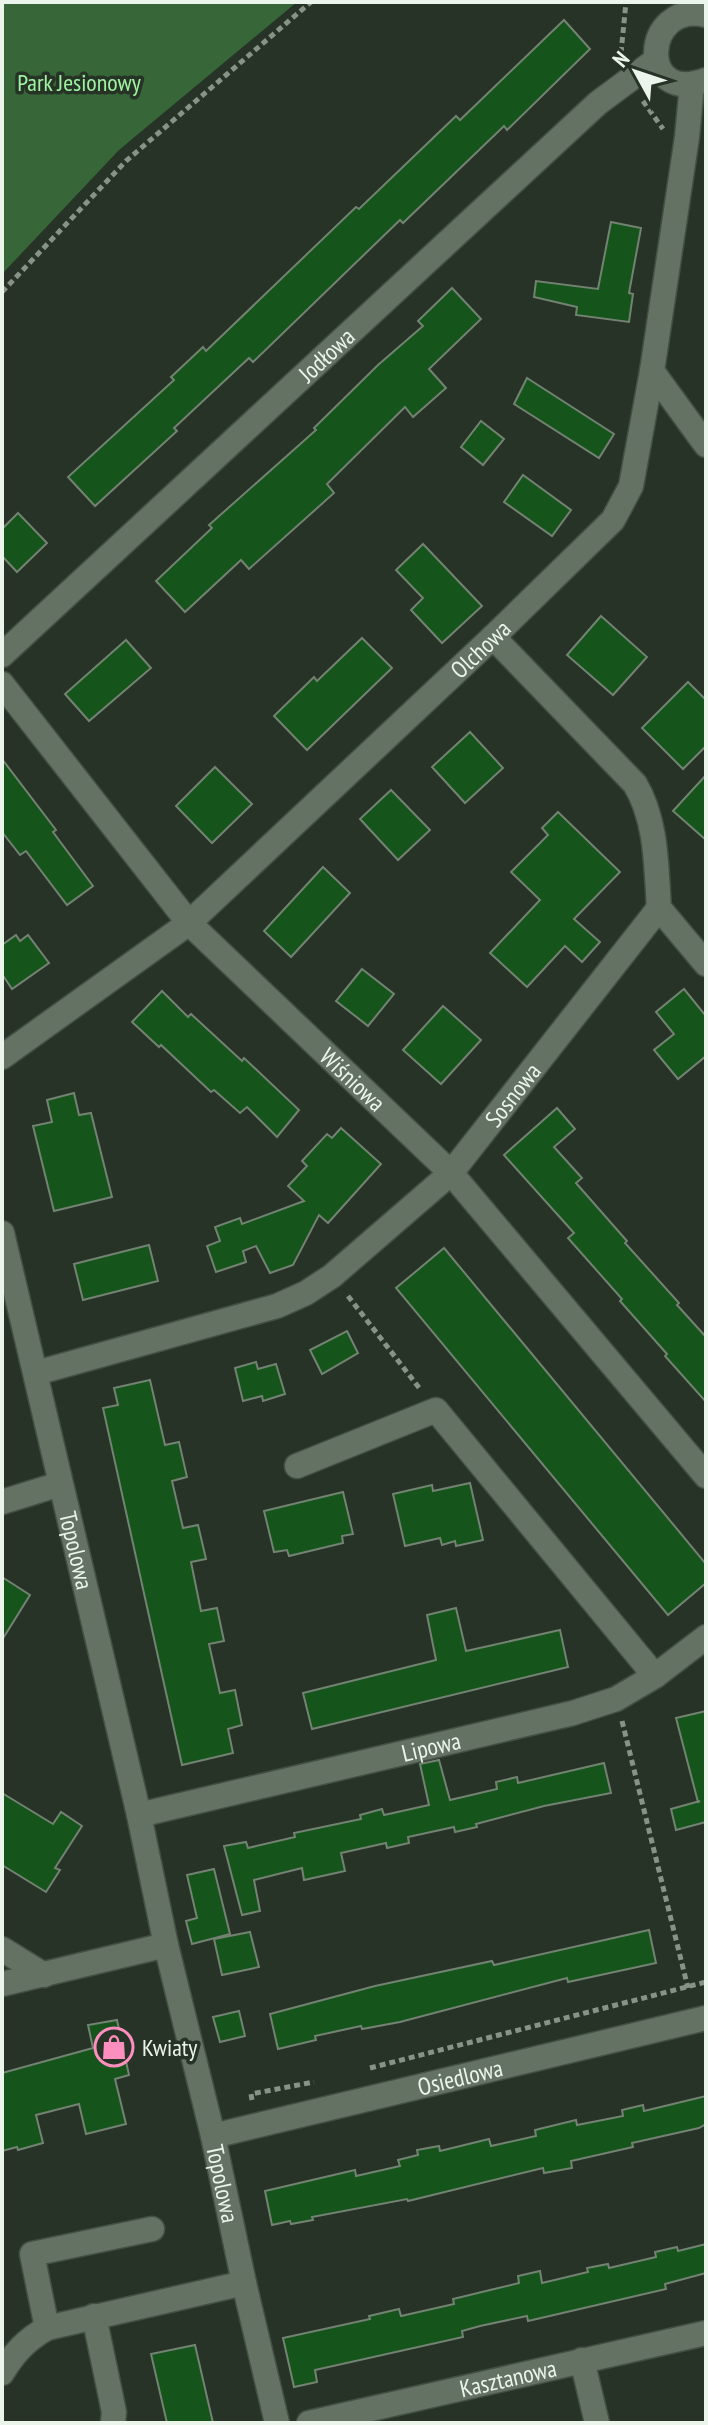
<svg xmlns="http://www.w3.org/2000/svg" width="708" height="2425" font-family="'PT Sans Narrow',sans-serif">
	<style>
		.green { fill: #376638 }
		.building { fill: #15551c; stroke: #738272; stroke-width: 2 }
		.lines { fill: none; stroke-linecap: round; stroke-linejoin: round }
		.minor-casing { stroke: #444f44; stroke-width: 27 }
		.path { stroke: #889388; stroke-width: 5; stroke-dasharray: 6 4; stroke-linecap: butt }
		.minor { stroke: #637263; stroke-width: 24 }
		.labels { text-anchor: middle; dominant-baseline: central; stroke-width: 7; stroke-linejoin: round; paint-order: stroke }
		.park-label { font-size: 24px; fill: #9ff4a1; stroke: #263326 }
		.street-label { font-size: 24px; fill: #ecf5ec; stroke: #263326 }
		.poi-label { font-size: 24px; fill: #ecf5ec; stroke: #263326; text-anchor: start }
	</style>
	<rect width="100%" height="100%" fill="#263326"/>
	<polygon class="green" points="2,2 297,2 119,150 2,274"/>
	<g class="building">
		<polygon points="564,20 590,49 507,130 504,126 403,223 400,220 253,362 249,358 174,428 177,431 95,506 68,477 174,380 171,377 203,347 206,351 356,207 359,209 456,116 460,120"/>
		<polygon points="611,222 641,228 629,293 633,294 629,322 576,315 577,307 534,297 536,281 598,289"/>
		<polygon points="452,288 481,319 429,369 446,388 413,417 405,407 327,484 334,493 249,569 241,560 185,612 156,581 212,528 209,525 316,430 314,428 378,365 423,326 418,321"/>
		<polygon points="527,378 614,434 599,458 514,404"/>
		<polygon points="481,421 504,439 483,465 461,447"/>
		<polygon points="523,475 571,510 552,536 504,502"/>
		<polygon points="18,513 47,543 17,572 2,556 2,529"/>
		<polygon points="423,544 482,606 442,643 411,610 423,598 396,570"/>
		<polygon points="601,616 647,657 613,695 567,655"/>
		<polygon points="362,638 392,668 307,750 274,716 314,677 317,681"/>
		<polygon points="126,640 151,668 89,721 65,694"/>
		<polygon points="688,682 706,700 706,746 683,769 642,728"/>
		<polygon points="470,732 503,768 465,803 432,767"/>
		<polygon points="2,759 56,830 53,832 93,886 67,905 26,851 20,855 2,832"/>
		<polygon points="215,767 252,804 212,843 176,806"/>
		<polygon points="706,775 706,840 673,811"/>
		<polygon points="391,790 430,830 398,860 360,819"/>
		<polygon points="558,812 620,872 574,919 600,942 582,962 565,946 527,987 490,953 540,900 511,872 548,835 542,828"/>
		<polygon points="323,867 350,893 291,957 264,931"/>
		<polygon points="16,935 20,941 28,935 49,963 12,989 2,974 2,945"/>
		<polygon points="362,969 394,994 368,1026 336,1001"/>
		<polygon points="684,989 706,1016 706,1056 678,1079 654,1050 674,1034 656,1012"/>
		<polygon points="162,991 188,1017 191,1014 242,1061 244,1058 299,1110 277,1137 247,1107 240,1113 214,1090 211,1092 161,1045 159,1047 132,1022"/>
		<polygon points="443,1006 481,1040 441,1084 403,1050"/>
		<polygon points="74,1093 79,1115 91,1113 112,1197 54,1211 33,1126 52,1122 47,1100"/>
		<polygon points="557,1108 575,1129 554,1147 582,1178 576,1183 627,1241 625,1243 679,1303 677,1305 706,1337 706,1402 665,1356 667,1354 620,1301 622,1299 568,1238 574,1233 504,1155"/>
		<polygon points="341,1128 381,1164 328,1223 319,1215 293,1265 270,1273 256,1246 243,1251 246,1262 216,1272 207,1246 220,1241 215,1227 240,1218 242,1224 304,1201 288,1186 307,1166 302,1161 327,1134 332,1138"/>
		<polygon points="149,1245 158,1281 83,1300 74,1264"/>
		<polygon points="444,1248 706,1564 706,1583 668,1615 396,1288"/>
		<polygon points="347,1331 358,1353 322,1374 310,1350"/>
		<polygon points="256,1362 258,1369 276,1364 285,1394 263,1401 262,1396 243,1401 235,1368"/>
		<polygon points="150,1380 165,1445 179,1442 187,1477 172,1481 183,1528 198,1525 206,1559 191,1562 201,1611 217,1608 224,1641 209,1644 220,1693 235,1690 242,1725 228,1729 233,1753 182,1765 103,1408 118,1405 114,1388"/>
		<polygon points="470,1483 483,1540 456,1546 455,1541 442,1545 440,1538 405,1546 393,1494 432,1485 433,1491"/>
		<polygon points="343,1492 353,1534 342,1536 343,1543 289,1556 287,1550 274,1552 264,1511"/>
		<polygon points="2,1577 30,1595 2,1640"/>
		<polygon points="456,1608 466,1651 560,1630 568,1667 312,1729 303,1693 436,1660 427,1615"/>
		<polygon points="706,1711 706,1822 676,1830 671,1809 700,1801 698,1802 676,1718"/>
		<polygon points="439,1760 450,1800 497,1789 496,1782 517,1777 518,1783 604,1763 611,1793 544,1806 476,1824 477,1827 455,1832 454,1827 408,1837 409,1843 387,1848 386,1843 341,1853 345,1871 304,1880 302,1868 254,1880 260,1911 242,1915 224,1846 246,1842 248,1848 295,1837 294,1833 361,1819 360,1815 382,1809 384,1815 429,1805 420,1764"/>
		<polygon points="2,1793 53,1824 61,1812 82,1826 55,1868 60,1870 46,1892 2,1865"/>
		<polygon points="214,1869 230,1934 192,1944 186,1921 197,1918 187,1875"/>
		<polygon points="649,1930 656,1963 568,1982 567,1978 400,2022 362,2029 361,2026 315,2036 316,2040 278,2049 270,2014 375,1986 492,1961 494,1965"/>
		<polygon points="250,1932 259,1967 222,1975 214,1939"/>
		<polygon points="239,2011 245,2036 220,2042 213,2017"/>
		<polygon points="117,2020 129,2075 115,2079 126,2124 86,2134 79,2104 36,2115 43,2143 18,2150 17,2147 2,2151 2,2073 93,2048 88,2025"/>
		<polygon points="706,2096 706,2124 699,2128 632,2143 633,2147 571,2161 572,2168 544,2173 543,2168 408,2201 407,2199 312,2217 313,2220 291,2224 290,2221 272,2225 265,2191 355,2170 356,2176 400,2166 398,2160 418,2155 417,2150 439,2146 440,2151 489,2139 491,2146 536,2136 535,2130 576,2120 577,2125 623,2116 622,2110 643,2105 644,2111"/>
		<polygon points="706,2244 706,2273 665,2284 666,2289 528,2321 527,2316 480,2326 462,2331 463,2337 315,2370 317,2382 294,2387 283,2338 370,2319 369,2316 399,2309 401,2316 454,2304 453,2299 519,2283 518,2276 540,2271 542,2283 588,2272 587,2268 608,2264 609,2268 656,2257 655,2252 677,2247 678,2251"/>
		<polygon points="195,2345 213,2423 167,2423 151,2354"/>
	</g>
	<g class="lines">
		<g class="minor-casing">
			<g id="minor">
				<path d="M 706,15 C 643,0 636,106 706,80"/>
				<polyline points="652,371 706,445"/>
				<path id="s1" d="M 2,655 L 598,103 L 656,60"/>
				<path id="s2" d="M 2,684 L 189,923 L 451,1173 L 706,1476"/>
				<polyline points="659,908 706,964"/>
				<path id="s3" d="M 2,1057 L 189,923 L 493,637 L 613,520 L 631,486 L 652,371 L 687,137 L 692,84"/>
				<path id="s4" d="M 2,1233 L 139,1815 L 166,1945 L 213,2136 L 244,2283 L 277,2423"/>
				<path id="s5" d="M 36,1373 L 277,1306 L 306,1293 L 332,1276 L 451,1173 L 659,908 C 656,866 657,821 635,784 L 493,637"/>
				<polyline points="297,1466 436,1410 655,1676"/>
				<polyline points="2,1502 60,1484"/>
				<path id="s6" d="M 139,1815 L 573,1713 L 616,1699 L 655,1676 L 706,1637"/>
				<polyline points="2,1949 44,1975"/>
				<polyline points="2,1984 166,1945"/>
				<path id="s7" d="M 213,2136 L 706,2018"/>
				<polyline points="94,2316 114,2412 113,2423"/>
				<polyline points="47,2328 32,2254 152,2229"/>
				<polyline points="582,2360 597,2423"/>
				<path d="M 2,2373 C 14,2353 26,2340 47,2328 L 244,2283"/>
				<path id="s8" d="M 309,2423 L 706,2333"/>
			</g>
		</g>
		<g class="path">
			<polyline points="621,53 626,2"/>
			<polyline points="643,101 663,129"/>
			<polyline points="2,292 126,161 311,2"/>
			<polyline points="348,1296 420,1389"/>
			<polyline points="622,1721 688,1988"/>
			<polyline points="370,2068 706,1982"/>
			<polyline points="252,2100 251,2094 314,2082"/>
		</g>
		<use href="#minor" class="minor"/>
	</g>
	<defs>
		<g id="shop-ring" transform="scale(2)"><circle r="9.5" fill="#263326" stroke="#fe8ebd" stroke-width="1.5"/><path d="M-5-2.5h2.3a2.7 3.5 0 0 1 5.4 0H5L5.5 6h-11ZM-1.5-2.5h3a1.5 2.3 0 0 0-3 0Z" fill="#fe8ebd"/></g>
	</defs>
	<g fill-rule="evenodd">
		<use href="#shop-ring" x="114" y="2047"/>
	</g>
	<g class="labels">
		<g class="park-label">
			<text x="79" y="82">Park Jesionowy</text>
		</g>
		<g class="street-label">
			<text stroke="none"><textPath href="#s1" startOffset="442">Jodłowa</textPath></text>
			<text stroke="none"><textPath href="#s3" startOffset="630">Olchowa</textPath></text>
			<text stroke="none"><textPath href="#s2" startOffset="530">Wiśniowa</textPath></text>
			<text stroke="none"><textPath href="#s5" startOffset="570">Sosnowa</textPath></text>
			<text stroke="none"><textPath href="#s4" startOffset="326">Topolowa</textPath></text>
			<text stroke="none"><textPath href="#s6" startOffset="300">Lipowa</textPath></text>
			<text stroke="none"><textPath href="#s7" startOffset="254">Osiedlowa</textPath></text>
			<text stroke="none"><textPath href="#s4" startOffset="976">Topolowa</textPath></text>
			<text stroke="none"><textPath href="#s8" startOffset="204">Kasztanowa</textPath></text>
		</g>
		<g class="poi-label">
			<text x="142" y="2047">Kwiaty</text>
		</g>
	</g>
	<rect width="708" height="2425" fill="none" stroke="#ecf5ec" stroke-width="8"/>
	<g transform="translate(636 72) rotate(310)" stroke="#263326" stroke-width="6" paint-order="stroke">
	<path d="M0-6L14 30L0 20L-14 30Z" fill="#ecf5ec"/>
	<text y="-12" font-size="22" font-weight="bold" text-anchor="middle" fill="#ecf5ec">N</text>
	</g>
</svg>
